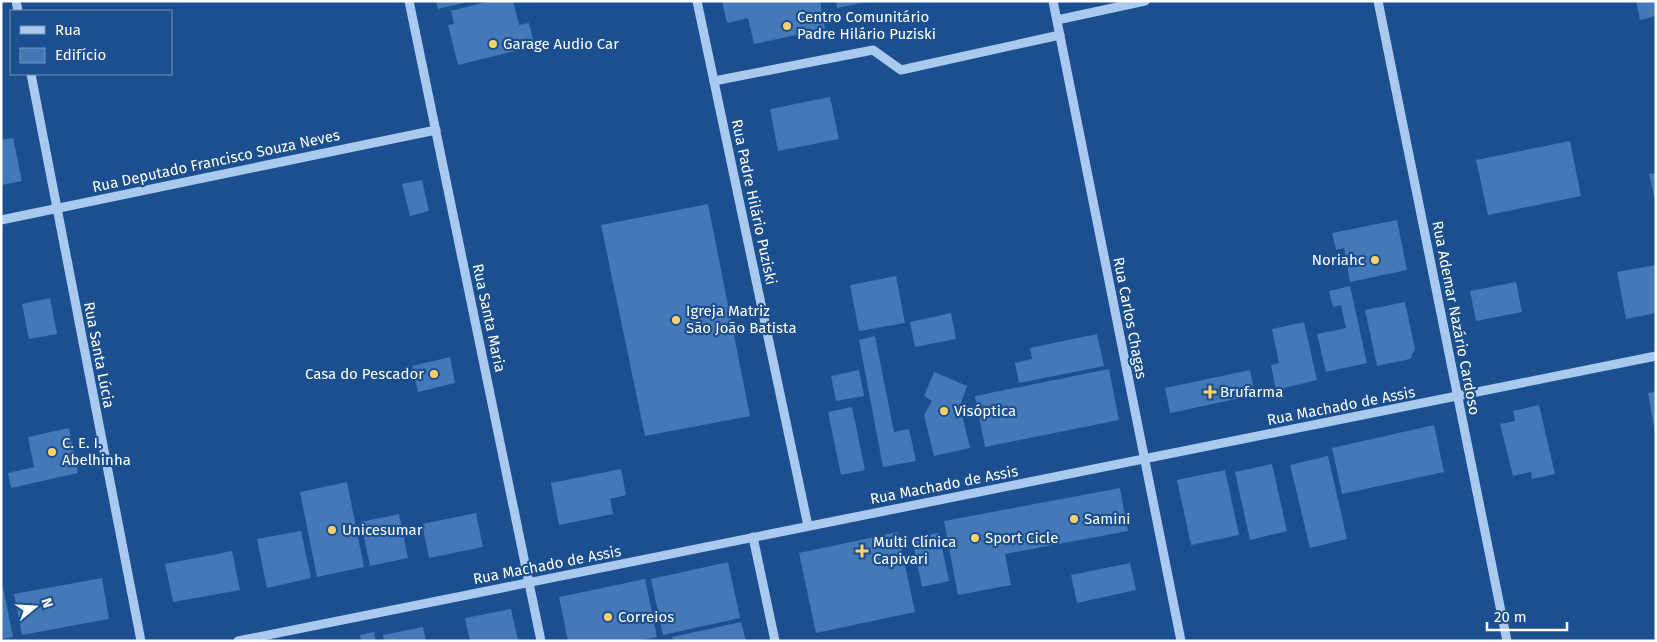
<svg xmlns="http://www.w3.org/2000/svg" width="1657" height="642" font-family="'Fira Sans',sans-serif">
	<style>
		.building { fill: #4478b7 }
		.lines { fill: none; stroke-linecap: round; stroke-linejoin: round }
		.minor { stroke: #a9c9ee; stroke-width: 9 }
		.poi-dot { fill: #ffd166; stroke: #1b4f8f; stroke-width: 2 }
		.labels { text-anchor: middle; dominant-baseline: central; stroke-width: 4.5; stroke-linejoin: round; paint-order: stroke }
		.poi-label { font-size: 15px; fill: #fff; stroke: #1b4f8f; text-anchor: start }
		.street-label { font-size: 15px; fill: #fff; stroke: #1b4f8f }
	</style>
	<rect width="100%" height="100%" fill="#1b4f8f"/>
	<g class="building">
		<polygon points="436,1 468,1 468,2 438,9"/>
		<polygon points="490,1 513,1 519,25 529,23 535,46 458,65 448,25 454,24 451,11"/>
		<polygon points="722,1 820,1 825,29 754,44 748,18 727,23"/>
		<polygon points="836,1 866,1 866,2 837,8"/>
		<polygon points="1636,1 1656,1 1656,16 1640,20"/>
		<polygon points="830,97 839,139 778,151 770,109"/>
		<polygon points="13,138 22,181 1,185 1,140"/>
		<polygon points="1570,141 1581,196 1488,215 1476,160"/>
		<polygon points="1656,173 1656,200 1655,200 1649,174"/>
		<polygon points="422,180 429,211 410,216 402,184"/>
		<polygon points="708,204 750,416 645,436 601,225"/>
		<polygon points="1397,220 1407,270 1350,282 1344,248 1336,250 1332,233"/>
		<polygon points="1656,265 1656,313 1626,319 1617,272"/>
		<polygon points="896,276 905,323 859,331 850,285"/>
		<polygon points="1516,282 1522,312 1476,321 1470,291"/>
		<polygon points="1350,286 1367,363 1326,372 1317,334 1346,328 1341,305 1333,307 1329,291"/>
		<polygon points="50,298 57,334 29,339 22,304"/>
		<polygon points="1405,302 1415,349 1410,359 1377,366 1365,310"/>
		<polygon points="951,313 956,339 915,347 910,322"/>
		<polygon points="1304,322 1317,380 1276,390 1271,365 1279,363 1272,329"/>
		<polygon points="1097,334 1104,366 1019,383 1015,363 1032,359 1030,348"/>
		<polygon points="875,336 894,432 909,429 916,461 883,467 859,340"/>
		<polygon points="450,357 455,383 418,392 412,366"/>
		<polygon points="1109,369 1119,420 985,447 975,396"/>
		<polygon points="859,370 864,396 836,401 831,376"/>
		<polygon points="1250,370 1255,395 1170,413 1165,388"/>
		<polygon points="934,372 967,386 960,406 970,448 934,456 924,415 932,401 924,396"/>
		<polygon points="1656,391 1656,433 1655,433 1648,393"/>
		<polygon points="1539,405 1555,474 1532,479 1531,472 1513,476 1500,424 1515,421 1513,411"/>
		<polygon points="852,407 865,470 841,475 828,412"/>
		<polygon points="1434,425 1444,472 1342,494 1332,448"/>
		<polygon points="69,428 78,473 11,488 8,473 34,467 28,437"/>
		<polygon points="1328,456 1347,539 1310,548 1290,465"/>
		<polygon points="1272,464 1287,531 1250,540 1235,472"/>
		<polygon points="621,469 626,495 610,499 613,514 559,525 551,483"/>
		<polygon points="1225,470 1239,535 1191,545 1177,480"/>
		<polygon points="347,482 364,567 317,577 300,492"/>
		<polygon points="1120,488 1128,531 1005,554 1011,585 958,595 944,521"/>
		<polygon points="476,513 483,547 429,558 422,524"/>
		<polygon points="399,514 408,558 370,566 361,522"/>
		<polygon points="301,531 311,578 267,588 257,539"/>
		<polygon points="898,532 915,612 816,633 799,553"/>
		<polygon points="939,533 949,581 922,587 912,538"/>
		<polygon points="232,551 240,590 173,602 165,564"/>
		<polygon points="728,562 740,618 663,635 651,579"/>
		<polygon points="1130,563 1136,590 1077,603 1071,575"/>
		<polygon points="102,578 109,619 22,635 14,594"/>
		<polygon points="645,579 657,637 636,641 568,641 559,597"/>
		<polygon points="1,587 3,587 13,637 1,639"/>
		<polygon points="511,609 518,640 470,641 465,618"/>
		<polygon points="741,622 746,641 673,641 672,637"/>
		<polygon points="423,627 426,641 384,641 383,635"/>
		<polygon points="374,632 376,641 361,641 360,635"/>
	</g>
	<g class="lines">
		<g class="minor">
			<polyline points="16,1 18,11"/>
			<polyline points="409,1 541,641"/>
			<polyline points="697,1 808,526"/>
			<polyline points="1053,1 1181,641"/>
			<polyline points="1378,1 1507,641"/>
			<polyline points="1057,20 1145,1"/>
			<polyline points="31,74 141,641"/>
			<polyline points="714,81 873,50 901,70 1060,35"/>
			<polyline points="1,220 436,130"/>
			<polyline points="753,537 775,641"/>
			<polyline points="238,641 1656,356"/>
		</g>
	</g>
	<g class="poi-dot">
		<circle cx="787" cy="26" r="5"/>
		<circle cx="493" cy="44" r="5"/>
		<circle cx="1375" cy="260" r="5"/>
		<circle cx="676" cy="320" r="5"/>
		<circle cx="434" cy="374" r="5"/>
		<path d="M1207.5 384.5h5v5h5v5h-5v5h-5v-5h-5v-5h5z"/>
		<circle cx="944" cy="411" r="5"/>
		<circle cx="52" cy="452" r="5"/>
		<circle cx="1074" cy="519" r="5"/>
		<circle cx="332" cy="530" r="5"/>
		<circle cx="975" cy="538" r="5"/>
		<path d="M859.5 543.5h5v5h5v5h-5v5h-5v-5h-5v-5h5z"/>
		<circle cx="608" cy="617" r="5"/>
	</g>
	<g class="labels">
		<g class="poi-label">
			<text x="797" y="17">Centro Comunitário<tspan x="797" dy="17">Padre Hilário Puziski</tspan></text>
			<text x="503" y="44">Garage Audio Car</text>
			<text x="1365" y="260" text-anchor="end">Noriahc</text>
			<text x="686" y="311">Igreja Matriz<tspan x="686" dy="17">São João Batista</tspan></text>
			<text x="424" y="374" text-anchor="end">Casa do Pescador</text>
			<text x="1220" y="392">Brufarma</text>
			<text x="954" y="411">Visóptica</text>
			<text x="62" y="443">C. E. I.<tspan x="62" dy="17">Abelhinha</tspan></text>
			<text x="1084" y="519">Samini</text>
			<text x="342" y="530">Unicesumar</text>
			<text x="985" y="538">Sport Cicle</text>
			<text x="873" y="542">Multi Clínica<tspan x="873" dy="17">Capivari</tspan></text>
			<text x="618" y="617">Correios</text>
		</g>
		<g class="street-label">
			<text transform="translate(216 161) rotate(-12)">Rua Deputado Francisco Souza Neves</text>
			<text transform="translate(754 202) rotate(78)">Rua Padre Hilário Puziski</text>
			<text transform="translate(489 318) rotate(78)">Rua Santa Maria</text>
			<text transform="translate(1130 318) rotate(79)">Rua Carlos Chagas</text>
			<text transform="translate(1456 318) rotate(79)">Rua Ademar Nazário Cardoso</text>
			<text transform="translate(99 355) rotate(79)">Rua Santa Lúcia</text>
			<text transform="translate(1341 406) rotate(-11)">Rua Machado de Assis</text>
			<text transform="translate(944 485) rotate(-11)">Rua Machado de Assis</text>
			<text transform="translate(547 565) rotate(-11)">Rua Machado de Assis</text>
		</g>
	</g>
	<rect width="1657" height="642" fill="none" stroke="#ffffff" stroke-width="5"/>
	<rect x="10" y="10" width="162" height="65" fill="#1b4f8f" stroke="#7695bc"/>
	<rect x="20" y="26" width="25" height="8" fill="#a9c9ee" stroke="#7695bc"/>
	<text x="55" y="35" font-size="15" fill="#ffffff">Rua</text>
	<rect x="20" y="48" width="25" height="15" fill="#4478b7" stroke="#7695bc"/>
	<text x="55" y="60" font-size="15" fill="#ffffff">Edifício</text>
	<g transform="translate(35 607) rotate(72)" stroke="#1b4f8f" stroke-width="4" paint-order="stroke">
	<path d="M0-4L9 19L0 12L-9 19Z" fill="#ffffff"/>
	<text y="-8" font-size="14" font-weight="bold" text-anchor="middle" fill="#ffffff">N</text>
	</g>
	<path d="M1487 622v8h80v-8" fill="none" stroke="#ffffff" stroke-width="2.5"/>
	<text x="1494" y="622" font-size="15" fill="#ffffff" stroke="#1b4f8f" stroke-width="4" paint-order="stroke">20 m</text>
</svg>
